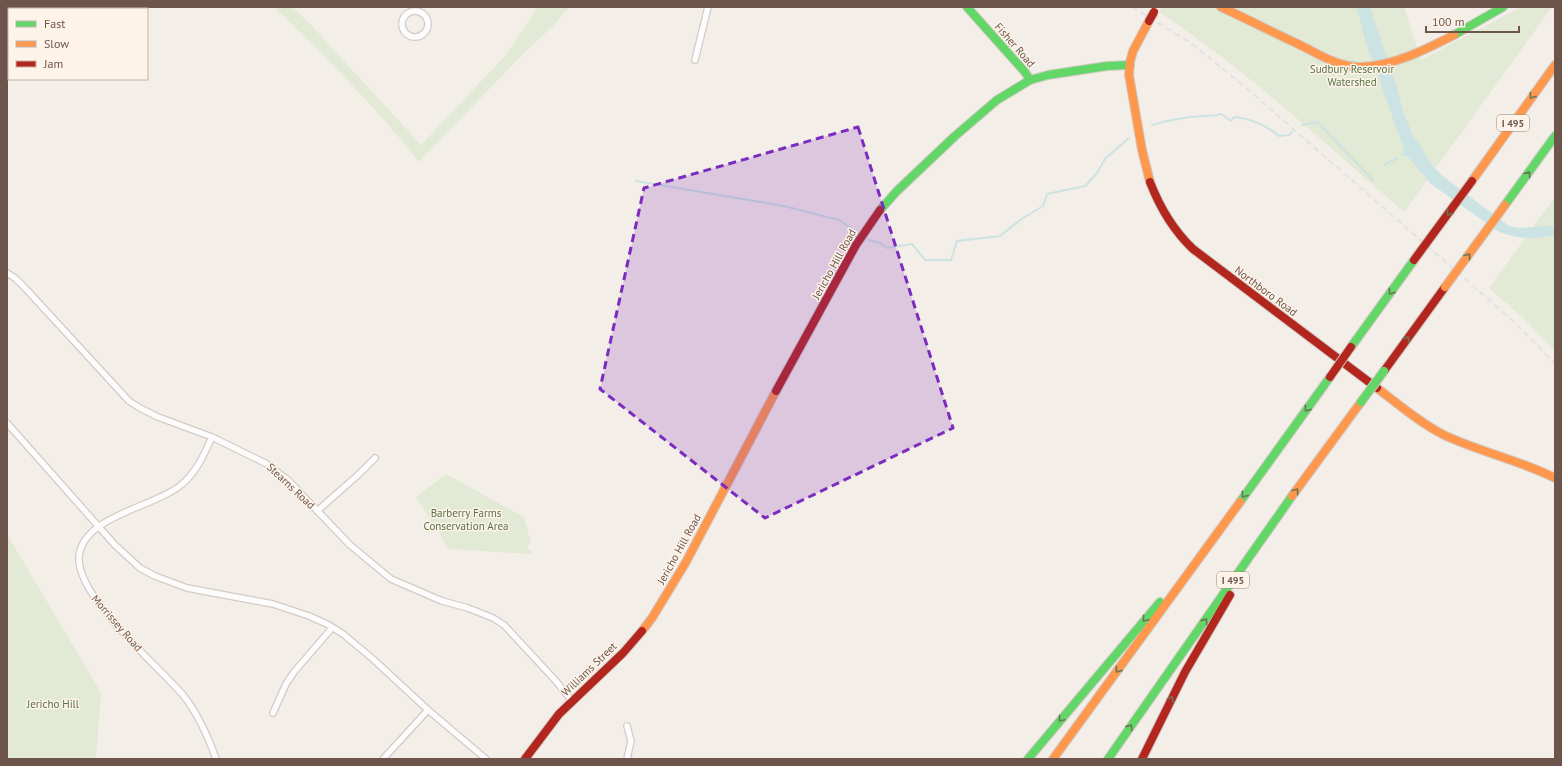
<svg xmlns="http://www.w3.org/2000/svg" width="1562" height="766" font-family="'PT Sans',sans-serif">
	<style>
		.green { fill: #e2e9d4 }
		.water { fill: #cbe3e2 }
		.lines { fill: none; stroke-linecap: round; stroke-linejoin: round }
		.stream { stroke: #cbe3e2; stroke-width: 2 }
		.street-casing { stroke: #d3cbc6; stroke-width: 8 }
		.fast-casing { stroke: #d2cac5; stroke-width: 10 }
		.slow-casing { stroke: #d2cac5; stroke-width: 10 }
		.jam-casing { stroke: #d2cac5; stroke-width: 10 }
		.street { stroke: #fdfcfc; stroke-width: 5.5 }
		.fast { stroke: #63d668; stroke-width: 8 }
		.slow { stroke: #ff974d; stroke-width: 8 }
		.jam { stroke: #b3261e; stroke-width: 8 }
		.rail { stroke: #e3e1e3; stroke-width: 2; stroke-dasharray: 6 4; stroke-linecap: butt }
		.fast-bridge-casing { stroke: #d2cac5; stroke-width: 10; stroke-linecap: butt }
		.slow-bridge-casing { stroke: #d2cac5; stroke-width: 10; stroke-linecap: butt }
		.jam-bridge-casing { stroke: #d2cac5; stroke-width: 10; stroke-linecap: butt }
		.fast-bridge { stroke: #63d668; stroke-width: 8 }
		.slow-bridge { stroke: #ff974d; stroke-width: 8 }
		.jam-bridge { stroke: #b3261e; stroke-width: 8 }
		.oneway { stroke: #6b7553 }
		.marked { fill: #7b2cbf; fill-opacity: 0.2; stroke: #7b2cbf; stroke-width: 3; stroke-dasharray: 8 5; stroke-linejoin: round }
		.labels { text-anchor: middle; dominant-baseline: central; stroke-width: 3; stroke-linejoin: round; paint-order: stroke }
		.shield { fill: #fdf3e9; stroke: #99847b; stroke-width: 1 }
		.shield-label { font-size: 10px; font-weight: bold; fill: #6e554c }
		.street-label { font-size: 11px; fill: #6e554c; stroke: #fdf3e9 }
		.park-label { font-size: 11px; fill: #577346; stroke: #fdf3e9 }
	</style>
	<rect width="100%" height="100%" fill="#f4eee8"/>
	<g class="green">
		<path d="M 274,7 L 292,7 L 311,25 L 421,145 L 505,56 L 538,7 L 569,7 L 553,26 L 524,53 L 419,162 C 375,106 325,56 274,7 Z"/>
		<path d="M 1162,7 L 1404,7 L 1421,60 L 1521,7 L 1552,7 L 1404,212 C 1324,143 1247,70 1159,12 Z"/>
		<polygon points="1555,197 1555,351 1522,317 1489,288"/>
		<polygon points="446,474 524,517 531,543 527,547 533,554 449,549 416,497"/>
		<polygon points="7,534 101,693 96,759 7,759"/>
	</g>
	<path class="water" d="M 1356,7 L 1370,7 L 1397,88 L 1403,111 L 1412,134 L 1422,148 L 1430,163 L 1444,177 L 1509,226 L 1520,228 L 1545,226 L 1555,226 L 1555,235 C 1537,240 1517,239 1499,232 L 1431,184 L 1409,158 L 1405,156 L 1402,156 L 1401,154 L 1404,152 L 1404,149 C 1392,118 1383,87 1371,57 C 1364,41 1362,23 1356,7 Z"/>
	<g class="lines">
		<g class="stream">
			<path d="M 1152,125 C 1169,120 1185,117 1203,116 C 1211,115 1212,117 1221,114 L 1231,121 L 1234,117 C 1250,118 1267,126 1279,136 L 1289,135 L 1292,132"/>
			<polyline points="1302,125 1317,122 1373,180"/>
			<polyline points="1384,165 1397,158"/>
			<polyline points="636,181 784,206 839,220 858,233"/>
			<polyline points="868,240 880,243 887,248 912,244 925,260 951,260 957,241 1000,236 1020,220 1043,206 1047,194 1085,186 1097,173 1105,159 1129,138"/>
		</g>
		<g class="street-casing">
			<g id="street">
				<polyline points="58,7 60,9"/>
				<circle cx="415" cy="24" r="13"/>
				<polyline points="695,60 708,7"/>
				<polyline points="7,273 15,278 26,289 129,401 140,408 158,417 212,437 265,463 288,480 350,545 391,579 442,601 468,608 493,618 504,625 555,680 572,701"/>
				<polyline points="7,423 115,545 140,568 155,576 187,588 273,604 309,616 327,624 343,634 373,659 428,710 486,759"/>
				<path d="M 212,437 C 204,455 196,473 181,485 C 155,507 82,516 79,557 C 76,596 157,665 183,695 C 198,714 208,736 216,759"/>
				<polyline points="317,511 358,475 375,458"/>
				<polyline points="273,713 286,684 294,672 332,628"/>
				<polyline points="627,726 631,741 627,759"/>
				<polyline points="383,759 428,710"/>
			</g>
		</g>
		<g class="fast-casing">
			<g id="fast">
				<polyline points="967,7 1025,72 1030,80"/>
				<polyline points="1454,35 1503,7"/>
				<polyline points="1505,205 1555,136"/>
				<polyline points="880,210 897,191 955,136 997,100 1030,80 1048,75 1107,66 1130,65"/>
				<polyline points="1351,347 1414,260"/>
				<polyline points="1240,502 1330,377"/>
				<polyline points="1028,759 1160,602"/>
				<polyline points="1108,759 1292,496"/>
			</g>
		</g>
		<g class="slow-casing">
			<g id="slow">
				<path d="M 1221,7 C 1247,19 1272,32 1298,44 C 1317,53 1337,67 1360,67 C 1393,66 1425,50 1454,35"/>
				<polyline points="1149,21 1133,51 1130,62 1129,75 1142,150 1150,182"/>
				<polyline points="1472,181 1555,65"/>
				<path d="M 1377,388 C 1398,404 1420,423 1444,435 C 1480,452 1519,460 1555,478"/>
				<polyline points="1292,496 1361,402"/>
				<polyline points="642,631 652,618 686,562 776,391"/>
				<polyline points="1053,759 1240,502"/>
			</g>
		</g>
		<g class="jam-casing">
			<g id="jam">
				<path d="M 1150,182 C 1160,208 1173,230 1193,249 L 1377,388"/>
				<polyline points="1384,371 1445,287"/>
				<polyline points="776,391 856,245 880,210"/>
				<polyline points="525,759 559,714 623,653 642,631"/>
				<polyline points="1142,759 1185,672 1230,595"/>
			</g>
		</g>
		<use href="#street" class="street"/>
		<use href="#fast" class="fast"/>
		<use href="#slow" class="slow"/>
		<use href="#jam" class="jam"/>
		<polyline class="rail" points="1132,7 1191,43 1244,86 1512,320 1555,364"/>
		<g class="fast-bridge-casing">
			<polyline id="fast-bridge" points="1361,402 1384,371"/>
		</g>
		<g class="slow-bridge-casing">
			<polyline id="slow-bridge" points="1445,287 1505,205"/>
		</g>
		<g class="jam-bridge-casing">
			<g id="jam-bridge">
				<polyline points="1149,21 1154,12"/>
				<polyline points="1414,260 1472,181"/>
				<polyline points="1330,377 1351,347"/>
			</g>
		</g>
		<use href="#fast-bridge" class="fast-bridge"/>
		<use href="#slow-bridge" class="slow-bridge"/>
		<use href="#jam-bridge" class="jam-bridge"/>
	</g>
	<defs><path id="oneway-chevron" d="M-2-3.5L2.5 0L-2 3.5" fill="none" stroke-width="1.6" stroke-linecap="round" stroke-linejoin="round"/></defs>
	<g class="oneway">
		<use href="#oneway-chevron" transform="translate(1532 96) rotate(126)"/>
		<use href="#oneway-chevron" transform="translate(1528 174) rotate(-54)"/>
		<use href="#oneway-chevron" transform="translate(1449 213) rotate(126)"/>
		<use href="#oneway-chevron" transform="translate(1468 256) rotate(-54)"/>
		<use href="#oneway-chevron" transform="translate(1391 292) rotate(126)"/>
		<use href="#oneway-chevron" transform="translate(1407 339) rotate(-54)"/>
		<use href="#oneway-chevron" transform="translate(1307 409) rotate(126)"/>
		<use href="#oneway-chevron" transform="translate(1296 491) rotate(-54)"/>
		<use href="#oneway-chevron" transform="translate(1244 495) rotate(126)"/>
		<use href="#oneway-chevron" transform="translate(1145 619) rotate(130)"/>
		<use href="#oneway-chevron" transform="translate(1205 621) rotate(-55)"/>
		<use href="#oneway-chevron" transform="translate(1118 670) rotate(126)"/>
		<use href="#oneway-chevron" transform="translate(1171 699) rotate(-63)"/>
		<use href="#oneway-chevron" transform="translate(1061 719) rotate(130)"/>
		<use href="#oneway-chevron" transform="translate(1130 727) rotate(-55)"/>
	</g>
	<path class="marked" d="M 858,127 L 953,428 L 765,518 L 600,389 L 644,188 Z"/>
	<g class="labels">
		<g class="shield">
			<rect x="1497" y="115" width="32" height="16" rx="3"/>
			<rect x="1217" y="572" width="32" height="16" rx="3"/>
		</g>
		<g class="shield-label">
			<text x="1513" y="123">I 495</text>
			<text x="1233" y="580">I 495</text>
		</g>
		<g class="street-label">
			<text transform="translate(1015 45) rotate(49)">Fisher Road</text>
			<text transform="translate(834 264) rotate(-61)">Jericho Hill Road</text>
			<text transform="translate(1266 291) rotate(37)">Northboro Road</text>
			<text transform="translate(291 486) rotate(43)">Stearns Road</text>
			<text transform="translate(679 549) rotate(-61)">Jericho Hill Road</text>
			<text transform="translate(117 623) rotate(49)">Morrissey Road</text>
			<text transform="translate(589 669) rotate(-44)">Williams Street</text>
		</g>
		<g class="park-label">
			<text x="1352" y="69">Sudbury Reservoir<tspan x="1352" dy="13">Watershed</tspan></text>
			<text x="466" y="513">Barberry Farms<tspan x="466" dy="13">Conservation Area</tspan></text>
			<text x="53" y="704">Jericho Hill</text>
		</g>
	</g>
	<rect width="1562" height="766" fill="none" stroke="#6e554c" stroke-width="16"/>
	<rect x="8" y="8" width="140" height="72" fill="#fdf3e9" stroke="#c4b4aa"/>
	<rect x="16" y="21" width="20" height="6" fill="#63d668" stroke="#c4b4aa"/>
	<text x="44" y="28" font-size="12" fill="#6e554c">Fast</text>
	<rect x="16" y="41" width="20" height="6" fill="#ff974d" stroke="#c4b4aa"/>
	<text x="44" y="48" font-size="12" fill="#6e554c">Slow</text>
	<rect x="16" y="61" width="20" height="6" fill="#b3261e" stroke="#c4b4aa"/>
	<text x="44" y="68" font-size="12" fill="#6e554c">Jam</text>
	<path d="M1426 26v6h93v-6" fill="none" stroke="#6e554c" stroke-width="2"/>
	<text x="1432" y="26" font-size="12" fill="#6e554c" stroke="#fdf3e9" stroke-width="3" paint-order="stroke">100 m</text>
</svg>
